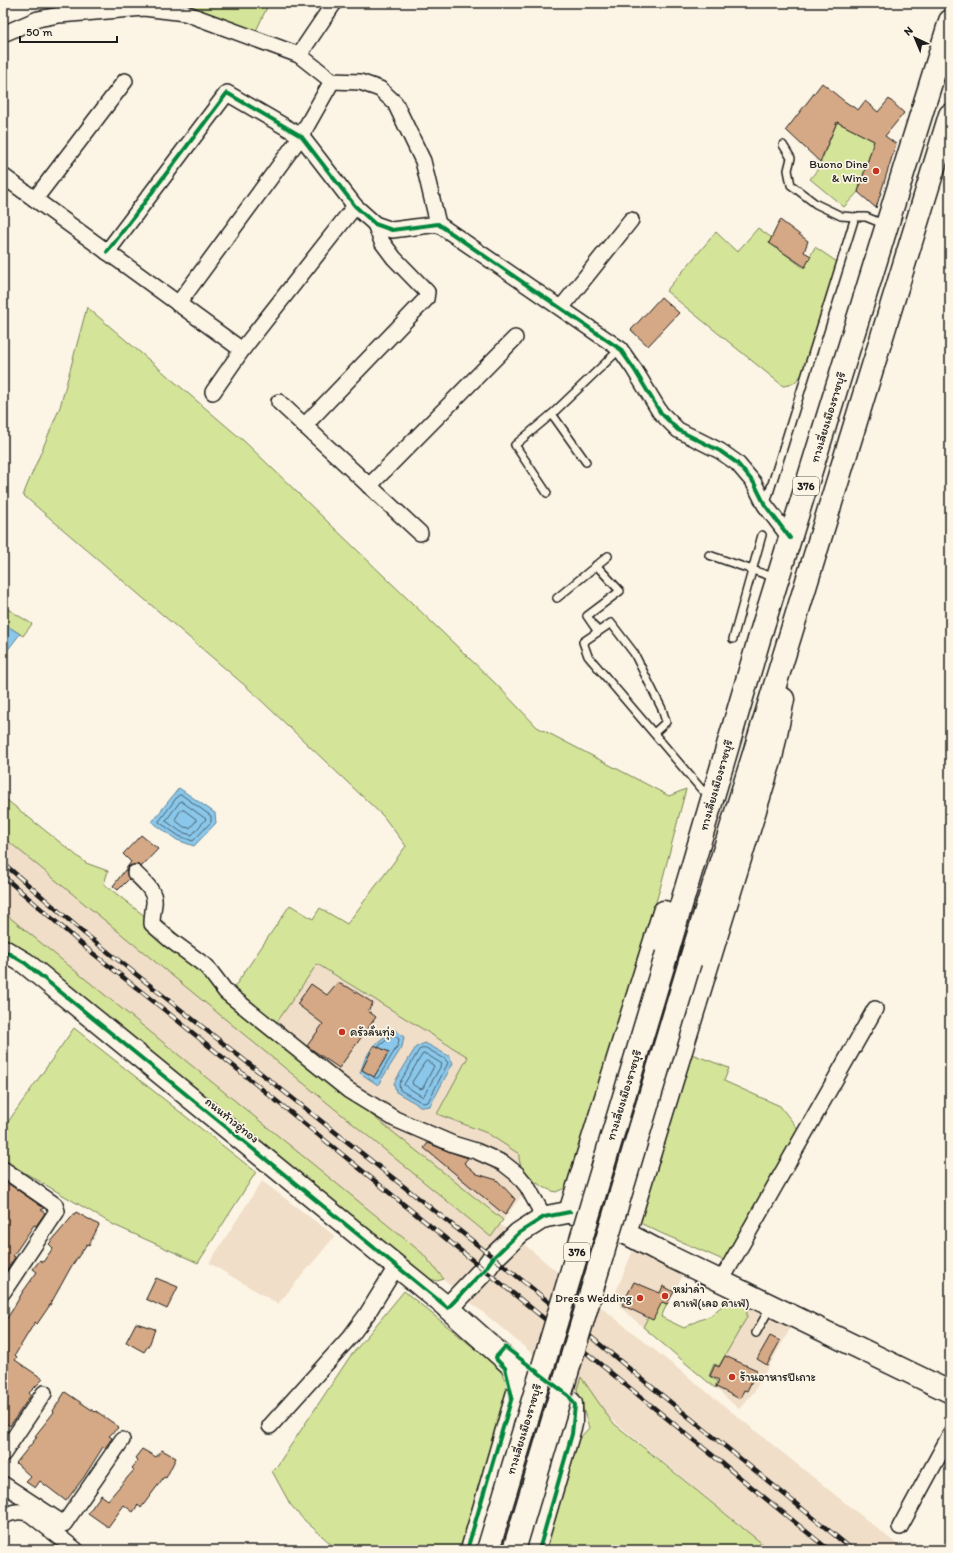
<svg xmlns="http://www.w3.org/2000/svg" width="953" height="1553" font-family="Itim,'Playpen Sans Thai',sans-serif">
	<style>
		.built { fill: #f0dec8 }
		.green { fill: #d4e498; stroke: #78805a }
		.water { fill: #8ac7ea; stroke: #5e8398 }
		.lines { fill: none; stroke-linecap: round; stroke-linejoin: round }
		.shore { stroke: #48606e; stroke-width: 1 }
		.building { fill: #d5a986; stroke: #1c1c1c }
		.lane-casing { stroke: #1c1c1c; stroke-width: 10 }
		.street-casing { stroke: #1c1c1c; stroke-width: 18 }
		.secondary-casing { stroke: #1c1c1c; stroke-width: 24 }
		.primary-casing { stroke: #1c1c1c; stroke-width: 25 }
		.lane { stroke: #fcf5e5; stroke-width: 7 }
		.street { stroke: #fcf5e5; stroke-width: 15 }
		.secondary { stroke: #fcf5e5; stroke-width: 21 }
		.primary { stroke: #fcf5e5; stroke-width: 22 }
		.rail-casing { stroke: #1c1c1c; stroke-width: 4.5 }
		.rail { stroke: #fcf5e5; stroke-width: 3; stroke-dasharray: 9; stroke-linecap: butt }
		.primary-bridge-casing { stroke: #1c1c1c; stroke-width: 25; stroke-linecap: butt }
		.primary-bridge { stroke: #fcf5e5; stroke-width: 22 }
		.cycleway-casing { stroke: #fcf5e5; stroke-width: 6 }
		.cycleway { stroke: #00873e; stroke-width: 4 }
		.poi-dot { fill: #c8321e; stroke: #fcf5e5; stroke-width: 1.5 }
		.labels { text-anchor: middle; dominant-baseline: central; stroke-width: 3.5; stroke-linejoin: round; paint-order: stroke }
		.shield { fill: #fcf5e5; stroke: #5f5d58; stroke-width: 1 }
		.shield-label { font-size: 11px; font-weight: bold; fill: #1c1c1c }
		.poi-label { font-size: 12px; fill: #1c1c1c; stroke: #fcf5e5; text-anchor: start }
		.street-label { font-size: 12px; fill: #1c1c1c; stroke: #fcf5e5 }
	</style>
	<rect width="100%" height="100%" fill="#fcf5e5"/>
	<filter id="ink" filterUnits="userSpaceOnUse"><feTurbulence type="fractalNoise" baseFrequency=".025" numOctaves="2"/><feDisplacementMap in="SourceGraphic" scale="8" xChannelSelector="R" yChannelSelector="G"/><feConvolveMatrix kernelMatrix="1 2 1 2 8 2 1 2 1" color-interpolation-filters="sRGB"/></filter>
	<g filter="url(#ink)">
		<g class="built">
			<polygon points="3,812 275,1025 316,964 468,1057 437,1114 487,1133 519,1154 524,1172 534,1180 503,1220 355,1103 561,1275 904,1550 769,1550 3,914"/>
			<polygon points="262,1181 335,1236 278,1304 209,1263"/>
			<polygon points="634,1248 684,1273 657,1325 647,1321 643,1327 621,1308 615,1294"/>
			<polygon points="747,1303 793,1324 754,1392 739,1409 715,1388 717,1381 708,1376 714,1364 719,1365 747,1317"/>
		</g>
		<g class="green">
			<polygon points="171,3 269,3 256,31"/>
			<polygon points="837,122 874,141 858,192 844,207 810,179 818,169"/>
			<path d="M 758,228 L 772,238 L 770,243 L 804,268 L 815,247 L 840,264 L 802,374 C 796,382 793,385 783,386 L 666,291 L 716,232 L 737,252 Z"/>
			<path d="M 87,307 L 245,442 L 496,684 L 537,727 L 669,796 L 686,789 L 661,885 L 575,1175 L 567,1187 L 556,1192 C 540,1188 517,1172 519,1154 L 487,1133 L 437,1114 L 468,1057 L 317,964 L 275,1025 L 231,992 L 290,905 L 313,919 L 320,908 L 347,924 L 406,846 L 383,816 L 249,689 L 23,495 L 60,407 Z"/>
			<polygon points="3,606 32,624 23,636 3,623"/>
			<polygon points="3,797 86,863 108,871 104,884 156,925 161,920 219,970 209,981 269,1033 503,1220 491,1237 3,837"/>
			<polygon points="3,912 422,1253 444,1279 437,1281 423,1277 47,970 3,939"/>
			<polygon points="74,1028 256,1172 198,1263 114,1225 3,1160 3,1129"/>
			<path d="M 689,1053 L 729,1068 L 724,1081 L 780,1106 L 802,1134 L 726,1257 L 723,1260 C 695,1247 667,1237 640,1223 Z"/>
			<polygon points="404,1291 500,1369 508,1387 463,1550 331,1550 331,1544 303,1519 290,1504 272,1471 277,1466 349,1358"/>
			<polygon points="738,1299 747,1303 747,1317 719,1366 714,1364 709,1376 717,1381 715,1388 643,1327 657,1300 667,1304 661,1317 684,1328 697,1321 710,1316 729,1300"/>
			<polygon points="581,1377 612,1422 770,1550 542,1550 576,1442 589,1428 577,1389"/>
		</g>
		<g class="water">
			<polygon points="3,623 20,634 3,656"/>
			<polygon points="179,788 215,813 216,823 194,846 177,840 152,822"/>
			<polygon points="394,1029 404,1037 402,1047 378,1085 360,1073 365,1059 373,1046"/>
			<polygon points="425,1043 449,1056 453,1063 430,1106 422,1107 396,1092 394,1083 416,1047"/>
		</g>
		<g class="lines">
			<g class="shore">
				<polygon points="179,795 182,795 211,816 211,822 193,841 179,836 159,822"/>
				<polygon points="181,801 206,819 192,835 181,832 166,821"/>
				<polygon points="181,810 184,810 196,819 196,821 190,828 184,827 175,820"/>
				<polygon points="426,1048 445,1059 448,1063 428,1102 423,1103 400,1090 399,1084 419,1050"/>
				<polygon points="423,1054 426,1054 442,1064 423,1097 404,1085"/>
				<polygon points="427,1061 433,1065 434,1066 423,1088 421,1089 413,1085 412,1082 425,1062"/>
				<polyline points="374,1078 378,1078 398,1045 399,1039 393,1035 379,1046"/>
			</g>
		</g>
		<g class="building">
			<polygon points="822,83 844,101 858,110 865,101 878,112 889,99 904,113 885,136 896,144 876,208 858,192 874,141 837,122 820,162 786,130"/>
			<polygon points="780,220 808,241 804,252 811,256 805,267 769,243"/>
			<polygon points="661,297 679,313 648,346 631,330"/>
			<polygon points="141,835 158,849 141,867 137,864 129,866 126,871 129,879 118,890 113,886 131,862 123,854"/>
			<polygon points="337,983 348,987 373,1003 368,1011 376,1017 339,1068 307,1046 323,1024 297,1004 311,984 327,995"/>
			<polygon points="374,1045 389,1052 374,1077 362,1070"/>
			<polygon points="428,1143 450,1152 468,1158 464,1163 477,1174 497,1180 515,1199 505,1215 424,1148"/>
			<polygon points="3,1180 44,1208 41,1210 45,1213 36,1226 34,1225 13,1256 15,1257 3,1276"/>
			<polygon points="76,1212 99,1225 89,1245 87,1244 71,1267 50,1305 37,1324 35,1322 15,1355 17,1357 15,1360 43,1379 29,1393 31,1395 10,1426 3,1421 3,1324 13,1309 22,1293 37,1272 33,1269 40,1260 43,1262 53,1248 49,1244"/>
			<polygon points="156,1278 178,1287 167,1309 146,1299"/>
			<polygon points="634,1282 660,1293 663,1286 674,1292 667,1304 662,1302 653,1320 622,1305"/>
			<polygon points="136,1323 155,1329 150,1343 144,1352 126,1342"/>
			<polygon points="770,1336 780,1341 767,1365 757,1359"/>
			<polygon points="725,1356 757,1370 747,1391 744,1390 740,1399 716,1387 719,1380 710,1376 715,1365 719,1367"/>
			<polygon points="65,1392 95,1412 96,1411 119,1427 109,1436 112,1438 105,1448 103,1447 84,1477 66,1501 40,1481 35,1488 26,1482 31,1477 16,1463 37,1437 35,1436 54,1412 53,1411"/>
			<polygon points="142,1449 156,1457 162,1450 176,1458 166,1478 164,1477 141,1508 138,1505 133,1512 124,1505 108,1527 88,1513 101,1495 108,1500 134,1470 132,1468 138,1461 135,1458"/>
		</g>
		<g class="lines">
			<g class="lane-casing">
				<g id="lane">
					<polyline points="783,145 791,158 788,170 791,185 816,204 841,216 855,217 866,217 886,225"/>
					<polyline points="552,414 586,462"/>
					<polyline points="547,493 515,445 552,414 620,349"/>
					<polyline points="766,503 855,217"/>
					<polyline points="709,555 776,578"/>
					<polyline points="596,565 620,591 587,616 598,632"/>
					<polyline points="557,598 608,556"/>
					<polyline points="733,639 762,535"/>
					<polyline points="654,733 666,722 662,709 634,653 611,623 583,642 588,656 702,790"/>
					<polyline points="756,1333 770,1308"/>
				</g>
			</g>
			<g class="street-casing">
				<g id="street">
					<polyline points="3,34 38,19 59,15 144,8 185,13 299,55 332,81 360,82 380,89 395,103 423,161 438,224"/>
					<polyline points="299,55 334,3"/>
					<polyline points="3,176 242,350"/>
					<polyline points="35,199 125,81"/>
					<polyline points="107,252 227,93 301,136 355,206 375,224 392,230 438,224 620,349 634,369 660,412 678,430 720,451 737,463 754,483 765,505 790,538"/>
					<polyline points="178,304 301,136 332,81"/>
					<polyline points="561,308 631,220"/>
					<polyline points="213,392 242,350 355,206"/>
					<polyline points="279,402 420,533"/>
					<polyline points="304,426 426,299 427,292 394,258 382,242 375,224"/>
					<polyline points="369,486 515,338"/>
					<path d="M 135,873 C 143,881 156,891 154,904 C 153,911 152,917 152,924 L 169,939 L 207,967 L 226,992 L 348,1090 L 395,1119 L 453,1144 L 476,1151 L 503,1163 L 517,1174 L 527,1186 L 544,1217"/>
					<polyline points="3,1169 55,1205 57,1211 3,1292"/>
					<polyline points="721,1281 875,1009"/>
					<polyline points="270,1426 350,1337 367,1314 396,1267"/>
					<polyline points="3,1454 44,1393"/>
					<polyline points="3,1484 64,1524 122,1440"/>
					<path d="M 3,1516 C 13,1512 20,1510 30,1514 L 76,1550"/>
					<polyline points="900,1527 950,1435"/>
				</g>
			</g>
			<g class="secondary-casing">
				<polyline id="secondary" points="3,950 25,963 448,1308 485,1269 493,1258 519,1233 544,1217 570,1212 625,1233 673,1258 950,1392"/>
			</g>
			<g class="primary-casing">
				<g id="primary">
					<polyline points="667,953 763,626 950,21"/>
					<polyline points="690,962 950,115"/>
					<polyline points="570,1212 664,912"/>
					<polyline points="625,1233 771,758 783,699"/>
					<polyline points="448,1308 523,1375"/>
					<polyline points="472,1550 523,1375 554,1387 571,1404 571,1424 534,1550"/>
				</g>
			</g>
			<use href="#lane" class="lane"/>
			<use href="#street" class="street"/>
			<use href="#secondary" class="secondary"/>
			<use href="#primary" class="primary"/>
			<g class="rail-casing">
				<g id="rail">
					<polyline points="3,863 84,933 528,1285 637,1375 853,1550"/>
					<polyline points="3,876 85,947 172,1016 829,1550"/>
				</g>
			</g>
			<use href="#rail" class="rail"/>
			<g class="primary-bridge-casing">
				<g id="primary-bridge">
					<polyline points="488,1550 667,953"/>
					<polyline points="514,1550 690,962"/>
				</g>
			</g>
			<use href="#primary-bridge" class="primary-bridge"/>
			<g class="cycleway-casing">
				<g id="cycleway">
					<polyline points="107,252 227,93 301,136 355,206 375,224 392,230 438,224 620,349 634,369 660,412 678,430 720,451 737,463 754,483 765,505 790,538"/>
					<polyline points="3,950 25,963 448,1308 485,1269 493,1258 519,1233 544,1217 570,1212"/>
					<polyline points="467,1550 512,1397 505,1368 497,1360 496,1357 505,1347 569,1396 575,1405 572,1434 539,1550"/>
				</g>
			</g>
			<use href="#cycleway" class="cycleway"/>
		</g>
	</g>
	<g class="poi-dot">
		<circle cx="876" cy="171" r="4"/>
		<circle cx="342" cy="1032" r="4"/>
		<circle cx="665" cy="1296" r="4"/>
		<circle cx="640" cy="1298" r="4"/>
		<circle cx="732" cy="1377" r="4"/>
	</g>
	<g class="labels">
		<g class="shield">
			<rect x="793" y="477" width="26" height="18" rx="3"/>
			<rect x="564" y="1243" width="26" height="18" rx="3"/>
		</g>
		<g class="shield-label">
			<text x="806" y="486">376</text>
			<text x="577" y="1252">376</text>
		</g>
		<g class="poi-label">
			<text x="868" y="164" text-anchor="end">Buono Dine<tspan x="868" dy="14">&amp; Wine</tspan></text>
			<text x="350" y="1032">ครัวลั่นทุ่ง</text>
			<text x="673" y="1289">หม่าล่า<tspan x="673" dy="14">คาเฟ่(เลอ คาเฟ่)</tspan></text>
			<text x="632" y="1298" text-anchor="end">Dress Wedding</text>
			<text x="740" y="1377">ร้านอาหารปีเถาะ</text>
		</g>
		<g class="street-label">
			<text transform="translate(828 417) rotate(-73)">ทางเลี่ยงเมืองราชบุรี</text>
			<text transform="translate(716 785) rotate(-74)">ทางเลี่ยงเมืองราชบุรี</text>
			<text transform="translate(624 1095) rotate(-73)">ทางเลี่ยงเมืองราชบุรี</text>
			<text transform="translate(232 1120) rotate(39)">ถนนท้าวอู่ทอง</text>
			<text transform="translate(524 1429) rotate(-73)">ทางเลี่ยงเมืองราชบุรี</text>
		</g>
	</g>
	<rect width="953" height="1553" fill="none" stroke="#fcf5e5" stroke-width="16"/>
	<rect x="8" y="8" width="937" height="1537" fill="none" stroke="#1c1c1c" stroke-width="1.5" filter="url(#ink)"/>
	<g transform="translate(915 38) rotate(316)" stroke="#fcf5e5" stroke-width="3" paint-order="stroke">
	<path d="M0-3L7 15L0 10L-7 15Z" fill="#1c1c1c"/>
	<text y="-6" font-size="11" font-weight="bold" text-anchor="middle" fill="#1c1c1c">N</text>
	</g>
	<path d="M20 36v6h97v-6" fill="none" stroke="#1c1c1c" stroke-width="2"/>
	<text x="26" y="36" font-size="12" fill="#1c1c1c" stroke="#fcf5e5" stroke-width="3" paint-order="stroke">50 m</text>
</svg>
